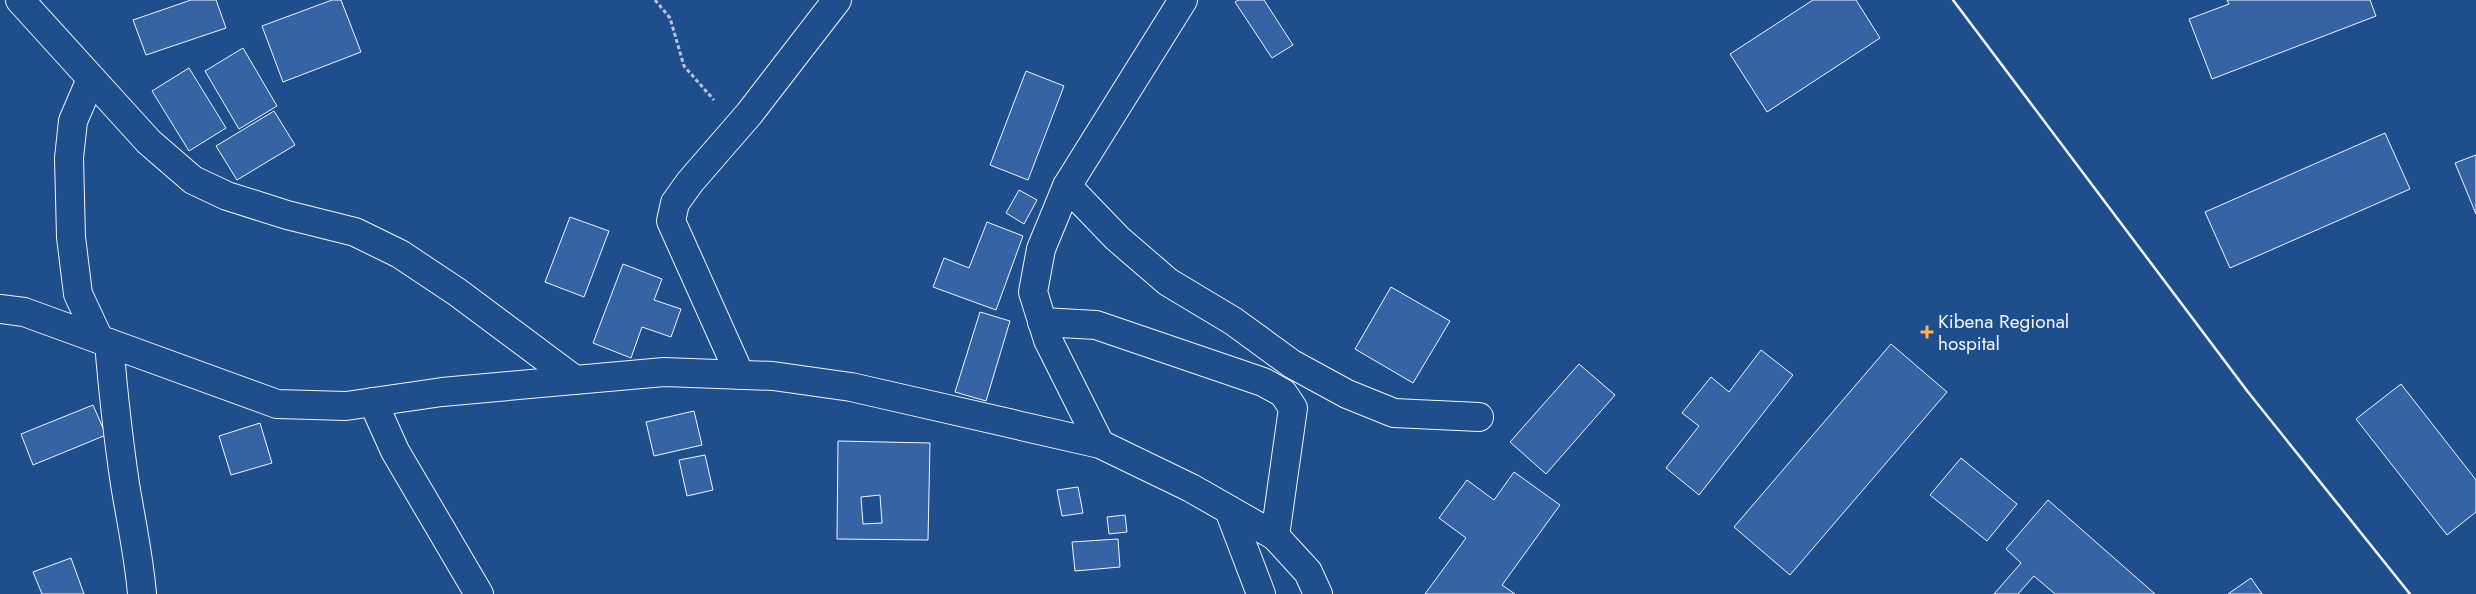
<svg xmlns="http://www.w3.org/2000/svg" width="2476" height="594" font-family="Jost,sans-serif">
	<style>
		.building { fill: #3563a3; stroke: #f2f6ff; fill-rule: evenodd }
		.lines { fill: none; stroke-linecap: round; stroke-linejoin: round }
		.street-casing { stroke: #f2f6ff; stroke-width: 30 }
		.path { stroke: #b3c4dc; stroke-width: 3; stroke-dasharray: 4 2.5; stroke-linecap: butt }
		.street { stroke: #1f4e8c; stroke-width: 28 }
		.wall { stroke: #f2f6ff; stroke-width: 2.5 }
		.poi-dot { fill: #ffb74d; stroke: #1f4e8c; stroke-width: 2 }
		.labels { text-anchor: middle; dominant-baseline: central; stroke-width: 4; stroke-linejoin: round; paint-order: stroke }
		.poi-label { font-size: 19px; fill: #f2f6ff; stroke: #1f4e8c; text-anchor: start }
	</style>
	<rect width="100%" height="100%" fill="#1f4e8c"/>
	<g class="building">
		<polygon points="191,0 216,0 226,28 146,55 133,20"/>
		<polygon points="332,0 341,0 361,52 283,82 262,26"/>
		<polygon points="1238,0 1264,0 1293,45 1272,58 1235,2"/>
		<polygon points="1813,0 1856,0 1880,38 1767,112 1730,54"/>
		<polygon points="2227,0 2370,0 2376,16 2212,79 2189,19 2229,4"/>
		<polygon points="243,48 277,106 239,129 205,71"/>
		<polygon points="189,68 226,128 189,151 152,91"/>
		<polygon points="1026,71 1064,86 1028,180 990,165"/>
		<polygon points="274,111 295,145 237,180 216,146"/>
		<polygon points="2385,133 2410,189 2230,268 2205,212"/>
		<polygon points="2476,155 2476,214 2455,163"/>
		<polygon points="1019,190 1037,200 1024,224 1006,213"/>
		<polygon points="570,217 609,231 584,297 545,282"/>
		<polygon points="987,222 1023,236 996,310 933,287 944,258 969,268"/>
		<polygon points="623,264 662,279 654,300 681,309 671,337 642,327 631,358 593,343"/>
		<polygon points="1391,287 1450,321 1413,383 1355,349"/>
		<polygon points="980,312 1010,321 986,401 955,392"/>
		<polygon points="1891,344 1947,392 1790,575 1734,527"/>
		<polygon points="1761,350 1793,375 1699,495 1666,468 1699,426 1682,413 1711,377 1729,392"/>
		<polygon points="1579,364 1615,395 1546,474 1510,442"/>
		<polygon points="2401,384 2476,480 2476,512 2447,535 2356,419"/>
		<polygon points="93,405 106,435 33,465 21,434"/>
		<polygon points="694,411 702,445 654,456 646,422"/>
		<polygon points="260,423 272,463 231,475 219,436"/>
		<path d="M 838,441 L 930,443 L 928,540 L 837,539 ZM 880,495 L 882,523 L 863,524 L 861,497 Z"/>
		<polygon points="705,455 713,490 687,496 679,460"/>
		<polygon points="1961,458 2017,504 1987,541 1930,495"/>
		<polygon points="1514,472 1560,505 1502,585 1515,594 1425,594 1466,538 1439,518 1467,480 1494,500"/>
		<polygon points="1078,487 1083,513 1062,516 1057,490"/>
		<polygon points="2048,500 2155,594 2055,594 2034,576 2018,594 1994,594 2021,563 2006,549"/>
		<polygon points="1125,515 1127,532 1109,534 1107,517"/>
		<polygon points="1118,539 1120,567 1075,571 1072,542"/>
		<polygon points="71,558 84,594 42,594 33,572"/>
		<polygon points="2251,578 2262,594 2228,594"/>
	</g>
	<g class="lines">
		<g class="street-casing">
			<g id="street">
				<polyline points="20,0 149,142 193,180 227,196 287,215 355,232 400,254 457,292 575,380"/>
				<polyline points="91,79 73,121 69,158 71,237 78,294 99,339"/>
				<polyline points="1067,186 1117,238 1168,282 1233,321 1292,364 1347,394 1394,413 1479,417"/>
				<polyline points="0,309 24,312 277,404 346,406 442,392 664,372 773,376 851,387 1100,444 1191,488 1275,536 1308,572 1318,594"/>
				<polyline points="1042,322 1096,325 1263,382 1283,393 1293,408 1275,536"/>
				<path d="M 109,343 C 113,390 118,437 125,484 C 131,521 139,557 142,594"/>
				<polyline points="740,375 671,221 675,203 690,182 749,114 837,0"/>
				<polyline points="373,402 395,451 479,594"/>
				<polyline points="1100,444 1048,340 1033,292 1041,249 1067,186 1183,0"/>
				<polyline points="1229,510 1261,594"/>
			</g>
		</g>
		<polyline class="path" points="655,0 670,18 684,66 714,100"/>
		<use href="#street" class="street"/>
		<polyline class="wall" points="1953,0 2248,392 2410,594"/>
	</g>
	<path class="poi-dot" d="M1924.5 324.5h5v5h5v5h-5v5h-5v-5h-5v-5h5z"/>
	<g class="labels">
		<g class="poi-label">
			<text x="1938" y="321">Kibena Regional<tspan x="1938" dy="22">hospital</tspan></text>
		</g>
	</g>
</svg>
